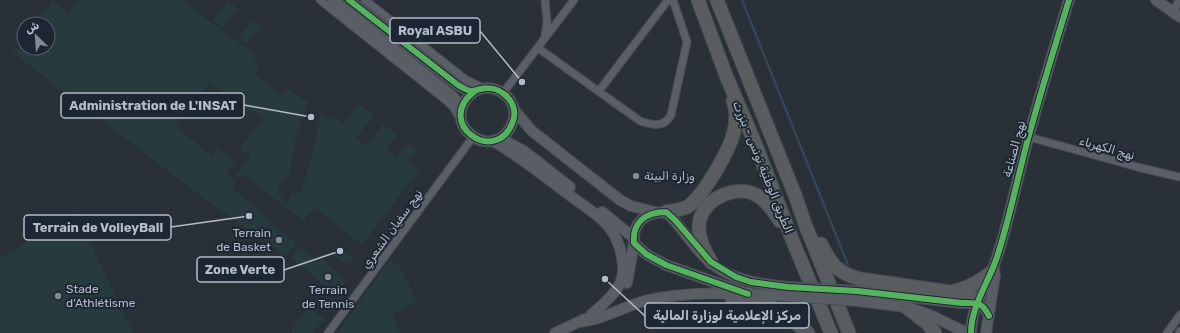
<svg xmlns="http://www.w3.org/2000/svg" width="1180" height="333" font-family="Rubik,'Noto Naskh Arabic',sans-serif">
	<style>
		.green { fill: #273a3e }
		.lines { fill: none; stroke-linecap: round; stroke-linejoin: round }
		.stream { stroke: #384963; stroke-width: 2 }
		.street-casing { stroke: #484c53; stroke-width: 9 }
		.secondary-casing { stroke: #484c53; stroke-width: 12 }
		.highway-casing { stroke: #474c53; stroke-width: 15 }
		.street { stroke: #5a5e66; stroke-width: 7 }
		.secondary { stroke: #595d64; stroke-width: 10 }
		.highway { stroke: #5a5d60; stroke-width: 13 }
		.secondary-bridge-casing { stroke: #484c53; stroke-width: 12; stroke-linecap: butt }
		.secondary-bridge { stroke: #595d64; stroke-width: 10 }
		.cycleway-casing { stroke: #1d2633; stroke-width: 8 }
		.cycleway { stroke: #56b35d; stroke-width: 6 }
		.poi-dot { fill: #848b96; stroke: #1d2633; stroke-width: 1.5 }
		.labels { text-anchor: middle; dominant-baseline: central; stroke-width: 4; stroke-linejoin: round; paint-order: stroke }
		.street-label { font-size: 12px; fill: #b4bcc9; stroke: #1d2633 }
		.poi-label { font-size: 12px; fill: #b4bcc9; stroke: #1d2633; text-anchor: start }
		.leader { fill: none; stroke: #b4bcc9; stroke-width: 1.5 }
		.callout-dot { fill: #b4bcc9; stroke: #1d2633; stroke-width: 1.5 }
		.callout { fill: #1d2633; stroke: #b4bcc9; stroke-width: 1.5 }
		.callout-label { font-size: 13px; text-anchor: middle; font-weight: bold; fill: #b4bcc9 }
	</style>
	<rect width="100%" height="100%" fill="#2a3038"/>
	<g class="green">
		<path d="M 78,0 L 182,0 L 253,53 L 258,68 L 254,74 L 282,95 L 277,102 L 288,89 L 308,102 L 297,131 L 289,176 C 275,181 275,197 289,203 L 291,194 L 301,193 L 315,143 L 321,112 L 330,119 L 333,116 L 343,124 L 359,104 L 374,115 L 356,138 L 366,146 L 383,124 L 398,135 L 387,150 L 397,158 L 408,143 L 417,149 L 408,161 L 419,170 L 362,245 L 314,207 L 303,221 L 243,174 L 240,178 L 236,175 L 251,157 L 240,149 L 263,119 L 252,110 L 246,112 L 210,83 L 175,126 L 212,156 L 218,148 L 235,162 L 226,174 L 236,182 L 232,188 L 272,221 L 259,238 L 225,212 L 223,213 L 13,53 L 24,39 L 24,48 L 48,48 L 48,24 L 36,24 L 53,1 L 68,13 Z"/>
		<polygon points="228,1 238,9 223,28 213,20"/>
		<polygon points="253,20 261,27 247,44 239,38"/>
		<polygon points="76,213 133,333 0,333 0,258"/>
		<polygon points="272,224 296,243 285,256 261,238"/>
		<polygon points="339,246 353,257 350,262 344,263 332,255"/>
		<polygon points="300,247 319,262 321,259 347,280 335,294 291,257"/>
		<polygon points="390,260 400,267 417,302 392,314 401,333 337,333"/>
		<polygon points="308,307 324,319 313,333 289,333"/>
	</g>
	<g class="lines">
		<polyline class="stream" points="742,0 848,265"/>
		<g class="street-casing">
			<g id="street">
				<polyline points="320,0 448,102 453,107 460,118"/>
				<polyline points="365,0 465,79 483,88"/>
				<polyline points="1173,12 1179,0"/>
				<polyline points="545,37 547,21 545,0"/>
				<path d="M 538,48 L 640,121 C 652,125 664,128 671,115 L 687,42 L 673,0"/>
				<polyline points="599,91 668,0"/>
				<polyline points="503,93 574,0"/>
				<polyline points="1029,137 1141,168 1180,177"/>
				<polyline points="328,333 473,137"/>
				<polyline points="1167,333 1180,315"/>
				<polyline points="1179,333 1180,331"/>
			</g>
		</g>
		<g class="secondary-casing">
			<g id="secondary">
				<polyline points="333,0 451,95 459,103 461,111"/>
				<path d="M 349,0 L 458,85 C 463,88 467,91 472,91 C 476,91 478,89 481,89 C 489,87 498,89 504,94 C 512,100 517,111 513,121 C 497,168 432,123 475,91"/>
				<polyline points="1156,0 1180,17"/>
				<polyline points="514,110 532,131 620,200 631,206 655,212"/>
				<path d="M 493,141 C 521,157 546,178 572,197 C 584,206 599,215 608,226 C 618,237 624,257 623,272 C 622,290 604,303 591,315"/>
				<polyline points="505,141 524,151 570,187"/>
				<polyline points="602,212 634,238"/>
				<polyline points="627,283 634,243"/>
				<path d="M 857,291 L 962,303 C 976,303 982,301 989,316"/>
				<path d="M 748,294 L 666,265 L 646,254 L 634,243 C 632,222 646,212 666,212 C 683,227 693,248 710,262 C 732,281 761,284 788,287"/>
				<polyline points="731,300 762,304"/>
				<polyline points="858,301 906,307 930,315 967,333"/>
				<path d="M 579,322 C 603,320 624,306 648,300 C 694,290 743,294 789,296"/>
				<polyline points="555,333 585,319"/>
				<path d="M 971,333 C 971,306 989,282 997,257 C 1011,214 1019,170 1031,128 C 1043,85 1056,42 1069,0"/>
				<polyline points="986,333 995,275"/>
			</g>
		</g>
		<g class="highway-casing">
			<g id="highway">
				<polyline points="698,0 727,78 753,138 792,239 831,333"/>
				<polyline points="717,0 795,195 805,224 849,333"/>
				<path d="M 666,212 C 673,211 680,210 687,207 C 703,197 730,150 734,131 C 736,123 737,109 733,101"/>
				<path d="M 821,244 C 831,264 837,273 860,279 L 950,292 C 961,293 971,293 978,303"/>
				<path d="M 711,262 C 704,249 696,234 700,219 C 707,196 739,184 758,196 C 768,202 774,212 780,221"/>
				<path d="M 955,291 C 970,287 981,281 993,271"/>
				<polyline points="748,294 785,314 808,333"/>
				<polyline points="906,307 927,323 935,333"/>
			</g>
		</g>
		<use href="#street" class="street"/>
		<use href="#secondary" class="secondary"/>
		<use href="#highway" class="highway"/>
		<g class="secondary-bridge-casing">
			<g id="secondary-bridge">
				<polyline points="788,287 857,291"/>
				<polyline points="789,296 858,301"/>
			</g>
		</g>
		<use href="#secondary-bridge" class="secondary-bridge"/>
		<g class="cycleway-casing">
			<g id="cycleway">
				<path d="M 349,0 L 458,85 C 463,88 467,91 472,91 C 476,91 478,89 481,89 C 489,87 498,89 504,94 C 512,100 517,111 513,121 C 497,168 432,123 475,91"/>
				<path d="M 748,294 L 666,265 L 646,254 L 634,243 C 632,222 646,212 666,212 L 675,220 L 711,262 L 736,277 L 751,282 L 788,287 L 857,291 L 962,303 C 976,303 982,301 989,316"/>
				<path d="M 971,333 C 971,306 989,282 997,257 C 1011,214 1019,170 1031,128 C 1043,85 1056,42 1069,0"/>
			</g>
		</g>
		<use href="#cycleway" class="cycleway"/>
	</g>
	<g class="poi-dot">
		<circle cx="636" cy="176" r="4"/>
		<circle cx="279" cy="240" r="4"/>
		<circle cx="328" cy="277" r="4"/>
		<circle cx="58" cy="296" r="4"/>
	</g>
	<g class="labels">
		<g class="street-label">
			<text transform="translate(1107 148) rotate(16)">نهج الكهرباء</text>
			<text transform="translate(1014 149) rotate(-75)">نهج الصناعة</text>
			<text transform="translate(763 167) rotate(68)">الطريق الوطنية تونس - بنزرت</text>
			<text transform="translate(392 229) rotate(-54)">نهج سفيان الشعري</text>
		</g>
		<g class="poi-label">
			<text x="644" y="176">وزارة البيئة</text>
			<text x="271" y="233" text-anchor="end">Terrain<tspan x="271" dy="14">de Basket</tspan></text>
			<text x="66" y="289">Stade<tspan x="66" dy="14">d'Athlétisme</tspan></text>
			<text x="328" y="290" text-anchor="middle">Terrain<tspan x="328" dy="14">de Tennis</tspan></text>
		</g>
	</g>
	<path class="leader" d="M522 82L480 31M311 117L244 105M249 216L171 227M340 251L284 270M605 279L645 316"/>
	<g class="callout-dot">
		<circle cx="522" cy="82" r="4"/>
		<circle cx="311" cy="117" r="4"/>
		<circle cx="249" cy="216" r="4"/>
		<circle cx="340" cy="251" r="4"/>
		<circle cx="605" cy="279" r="4"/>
	</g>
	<g class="callout">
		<rect x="390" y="18" width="90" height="25" rx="4"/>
		<rect x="61" y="93" width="183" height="25" rx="4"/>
		<rect x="24" y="215" width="147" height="25" rx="4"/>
		<rect x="197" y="257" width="87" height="25" rx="4"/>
		<rect x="645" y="303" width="164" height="25" rx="4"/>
	</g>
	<g class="callout-label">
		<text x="435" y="35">Royal ASBU</text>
		<text x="153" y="110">Administration de L'INSAT</text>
		<text x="98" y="232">Terrain de VolleyBall</text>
		<text x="240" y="274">Zone Verte</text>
		<text x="727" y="320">مركز الإعلامية لوزارة المالية</text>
	</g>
	<g transform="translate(36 36) rotate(335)"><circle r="19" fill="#1d2633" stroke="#59626f"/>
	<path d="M0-3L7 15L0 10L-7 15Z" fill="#848b96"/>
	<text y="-6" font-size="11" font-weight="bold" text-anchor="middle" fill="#b4bcc9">ش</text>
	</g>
</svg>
